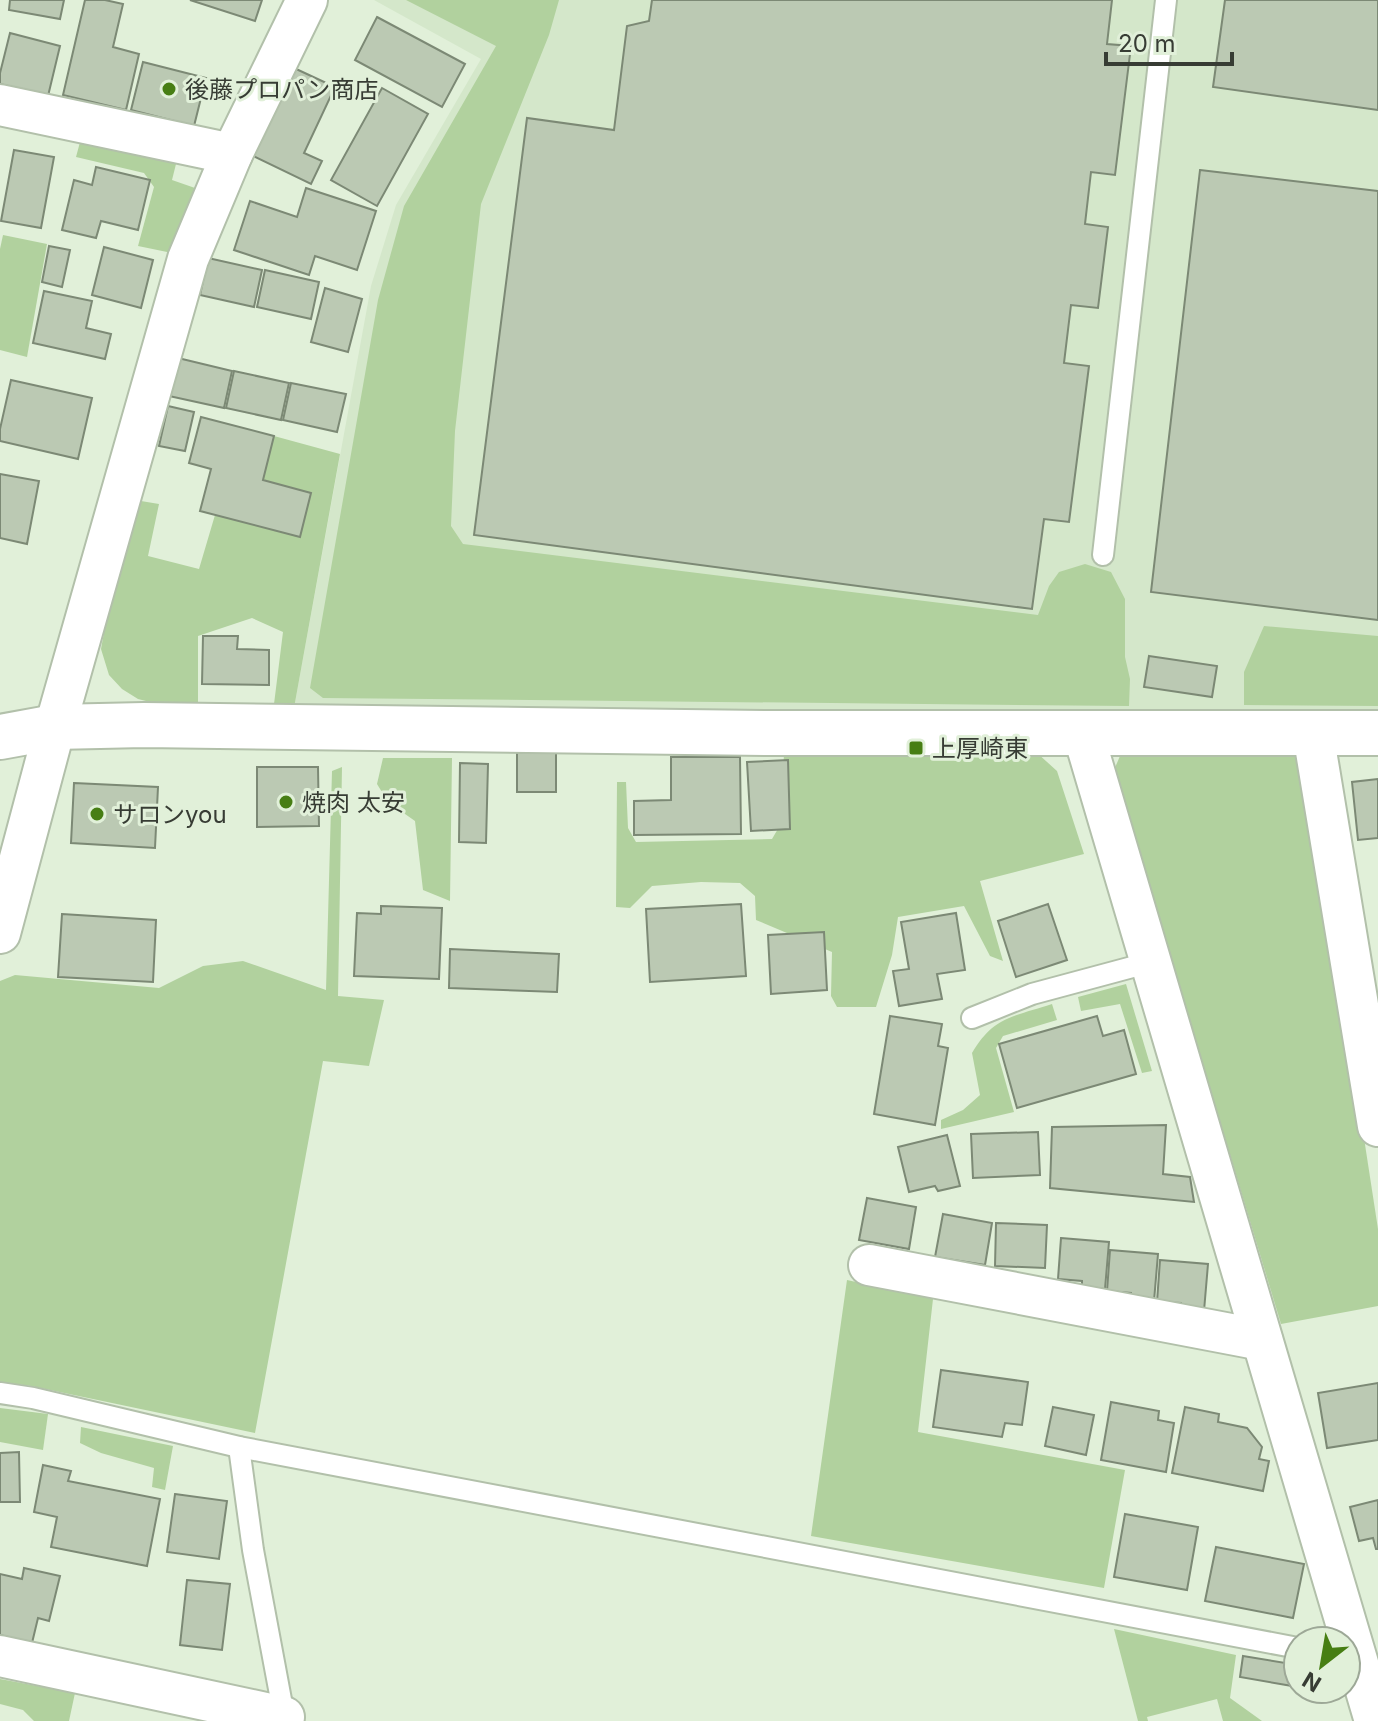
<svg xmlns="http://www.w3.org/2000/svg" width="1378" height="1721" font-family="Inter,'Noto Sans JP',sans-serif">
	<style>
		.built { fill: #d4e7ca }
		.green { fill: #b1d19e }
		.building { fill: #bbc9b3; stroke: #7c8975; stroke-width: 2 }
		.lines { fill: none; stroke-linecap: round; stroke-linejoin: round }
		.lane-casing { stroke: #b2c0aa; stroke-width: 24 }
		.street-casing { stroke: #b2c0aa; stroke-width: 44 }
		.secondary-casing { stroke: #b2c0aa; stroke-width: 48 }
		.lane { stroke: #fff; stroke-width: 20 }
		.street { stroke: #fff; stroke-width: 40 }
		.secondary { stroke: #fff; stroke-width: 44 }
		.poi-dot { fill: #477e14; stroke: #e1f0d9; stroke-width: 3 }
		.labels { text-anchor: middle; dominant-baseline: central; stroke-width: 6; stroke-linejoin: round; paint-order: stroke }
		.poi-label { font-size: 24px; fill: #373c34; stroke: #e1f0d9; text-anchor: start }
	</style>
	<rect width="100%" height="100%" fill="#e1f0d9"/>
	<polygon class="built" points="374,0 1378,0 1378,715 294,708 371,286 396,205 481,59"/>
	<g class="green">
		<polygon points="406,0 559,0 549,35 481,204 455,431 451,526 463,544 1038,615 1049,586 1059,572 1085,564 1111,572 1125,599 1125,657 1130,679 1129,706 323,698 310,688 378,300 404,206 496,46"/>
		<polygon points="83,131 179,152 172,180 195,188 172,253 138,246 154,187 144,173 76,157"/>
		<polygon points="3,235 47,244 27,357 0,350 0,249"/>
		<polygon points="274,436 340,454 294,708 274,704 283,632 252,618 198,636 198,702 154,703 138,699 122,689 109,675 101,649 109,605 135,500 159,504 148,556 199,569 215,515 300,536 311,493 263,480"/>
		<polygon points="1264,626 1378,636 1378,706 1244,705 1244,672"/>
		<polygon points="1294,750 1306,761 1378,1229 1378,1306 1281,1324 1114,770 1120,756"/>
		<polygon points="784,751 1036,752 1057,771 1084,854 980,881 1003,961 990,956 964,906 898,917 892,955 876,1007 837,1007 831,996 832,952 756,920 755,896 740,883 701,882 652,886 630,908 616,907 617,782 626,782 628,828 636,842 772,839 782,822"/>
		<polygon points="383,758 452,758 450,901 423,890 415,821 388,802 377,784"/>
		<polygon points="342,767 338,996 384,1000 369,1066 323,1061 255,1433 31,1386 0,1382 0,981 15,975 159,988 203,966 243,961 326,990 332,771"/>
		<polygon points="1126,984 1152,1071 1142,1073 1120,1004 1081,1011 1078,997"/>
		<path d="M 1052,1004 L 1057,1020 L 1003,1036 L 996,1048 L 1014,1112 L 941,1129 L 941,1120 L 963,1110 L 980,1095 L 972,1053 C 994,1016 1013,1017 1052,1004 Z"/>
		<polygon points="847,1280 933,1299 918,1432 1125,1470 1104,1588 811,1536"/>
		<polygon points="0,1408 48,1414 43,1450 0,1442"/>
		<polygon points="81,1427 173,1446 165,1490 152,1487 154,1468 101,1453 80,1443"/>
		<polygon points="1114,1629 1236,1655 1230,1698 1262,1721 1223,1721 1217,1699 1147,1717 1148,1721 1138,1721"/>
		<polygon points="0,1679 75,1693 69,1721 34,1721 23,1710 0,1704"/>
	</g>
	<g class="building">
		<polygon points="10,0 64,0 60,19 9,10"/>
		<polygon points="85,0 105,0 123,4 113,47 139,54 126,110 63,95"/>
		<polygon points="190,0 262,0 255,21"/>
		<polygon points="652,0 1112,0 1107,44 1131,46 1115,175 1091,172 1085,224 1108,227 1098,308 1071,305 1064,363 1089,366 1069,522 1044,519 1032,609 474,535 527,118 614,130 627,26 649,21"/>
		<polygon points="1225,0 1378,0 1378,110 1213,87"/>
		<polygon points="377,17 465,64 442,107 355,60"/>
		<polygon points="10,33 60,46 48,96 0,84 0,73"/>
		<polygon points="143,62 206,78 194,126 131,110"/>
		<polygon points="294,68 335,87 304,153 322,161 311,184 253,156"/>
		<polygon points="382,88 428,114 377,206 331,180"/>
		<polygon points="14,150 54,157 41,228 1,221"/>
		<polygon points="96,167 150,180 138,230 101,221 96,238 62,230 74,180 92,185"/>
		<polygon points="1200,170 1378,191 1378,620 1151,592"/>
		<polygon points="306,188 376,211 357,270 315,256 309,275 234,250 250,201 297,217"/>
		<polygon points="49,246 70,250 62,287 42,282"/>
		<polygon points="104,247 153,260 141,308 92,295"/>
		<polygon points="208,258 262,270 254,307 200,295"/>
		<polygon points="265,270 319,282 311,319 257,307"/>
		<polygon points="325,288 362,299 348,352 311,342"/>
		<polygon points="44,291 92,301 86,328 111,334 105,359 33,343"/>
		<polygon points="178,358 232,371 224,408 169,396"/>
		<polygon points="234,371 289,383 281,420 226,408"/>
		<polygon points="11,380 92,398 78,459 0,441 0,429"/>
		<polygon points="291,383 346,394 337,432 283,420"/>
		<polygon points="168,406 194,412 185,451 159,446"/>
		<polygon points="201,417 274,436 263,480 311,493 300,537 200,511 211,469 189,463"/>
		<polygon points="0,474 39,481 27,544 0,538"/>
		<polygon points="203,636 238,636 237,649 269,650 269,685 202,684"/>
		<polygon points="1149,656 1217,666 1212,697 1144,687"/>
		<polygon points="517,752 556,753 556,792 517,792"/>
		<polygon points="671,757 740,757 741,834 634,835 634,801 671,800"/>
		<polygon points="788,760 790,829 751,831 747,762"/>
		<polygon points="460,763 488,764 486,843 459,842"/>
		<polygon points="257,767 318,767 319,826 257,827"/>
		<polygon points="1378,779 1378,838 1358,840 1352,782"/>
		<polygon points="74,783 158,787 155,848 71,843"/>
		<polygon points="741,904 746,976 650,982 646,909"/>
		<polygon points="1048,904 1067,960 1016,977 998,921"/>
		<polygon points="381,906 442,908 439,979 354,976 357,913 381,914"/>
		<polygon points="956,913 965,970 937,974 942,999 899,1006 893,971 909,969 901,922"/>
		<polygon points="62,914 156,920 153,982 58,977"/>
		<polygon points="824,932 827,990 771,994 768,935"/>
		<polygon points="450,949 559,954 557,992 449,988"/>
		<polygon points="890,1016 942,1024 938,1046 948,1048 935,1125 874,1114"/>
		<polygon points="1097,1016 1103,1036 1124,1030 1136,1074 1017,1108 999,1044"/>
		<polygon points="1166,1125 1163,1174 1190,1177 1194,1202 1050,1188 1052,1127"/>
		<polygon points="1038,1132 1040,1175 973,1178 971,1134"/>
		<polygon points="947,1135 960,1186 938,1191 935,1186 909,1192 898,1147"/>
		<polygon points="867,1198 916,1207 909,1249 859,1240"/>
		<polygon points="943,1214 992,1223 985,1265 935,1257"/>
		<polygon points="996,1223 1047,1225 1045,1268 995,1266"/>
		<polygon points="1061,1238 1109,1242 1105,1289 1082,1287 1082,1281 1058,1279"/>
		<polygon points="1110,1250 1158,1254 1154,1301 1131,1298 1131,1293 1107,1291"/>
		<polygon points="1160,1260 1208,1264 1204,1311 1181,1309 1181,1303 1157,1302"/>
		<polygon points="941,1370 1028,1382 1022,1425 1005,1423 1002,1437 933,1427"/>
		<polygon points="1378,1383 1378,1440 1327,1448 1318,1393"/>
		<polygon points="1111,1402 1159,1411 1158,1420 1174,1423 1166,1472 1101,1460"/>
		<polygon points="1053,1407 1094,1415 1086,1455 1045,1446"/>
		<polygon points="1185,1407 1219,1414 1218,1422 1247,1428 1262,1447 1259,1459 1269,1461 1263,1491 1172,1473"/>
		<polygon points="19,1452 20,1502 0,1502 0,1453"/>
		<polygon points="43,1465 71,1471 68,1481 160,1499 147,1566 51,1547 57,1517 34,1512"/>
		<polygon points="175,1494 227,1501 219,1559 167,1552"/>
		<polygon points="1378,1500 1378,1549 1376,1549 1373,1538 1359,1541 1350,1507"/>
		<polygon points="1125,1514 1198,1527 1187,1590 1114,1577"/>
		<polygon points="1216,1547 1304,1564 1293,1618 1205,1601"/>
		<polygon points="24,1568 60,1576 49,1621 38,1618 32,1643 0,1635 0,1574 22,1579"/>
		<polygon points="187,1580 230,1584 222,1650 180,1645"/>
		<polygon points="1243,1656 1298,1665 1298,1687 1240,1677"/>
	</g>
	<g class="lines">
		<g class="lane-casing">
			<g id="lane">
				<polyline points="1103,555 1166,0"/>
				<polyline points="972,1018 1032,994 1151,962"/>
				<polyline points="0,1393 33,1398 239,1447 1298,1648"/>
				<polyline points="239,1447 253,1550 285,1721"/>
			</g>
		</g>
		<g class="street-casing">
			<g id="street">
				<polyline points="0,105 232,154"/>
				<polyline points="1083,733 1375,1721"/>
				<polyline points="1313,733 1378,1126"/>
				<polyline points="0,933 55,727 188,259 232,154 307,0"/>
				<polyline points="869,1265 1262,1340"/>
				<polyline points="0,1656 284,1717"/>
			</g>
		</g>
		<g class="secondary-casing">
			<polyline id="secondary" points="0,737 55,727 144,725 771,733 1378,733"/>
		</g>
		<use href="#lane" class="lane"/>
		<use href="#street" class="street"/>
		<use href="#secondary" class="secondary"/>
	</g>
	<g class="poi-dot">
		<circle cx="169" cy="89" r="8"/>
		<rect x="908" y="740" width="16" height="16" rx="4"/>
		<circle cx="286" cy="802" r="8"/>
		<circle cx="97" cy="814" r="8"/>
	</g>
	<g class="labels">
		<g class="poi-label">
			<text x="185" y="89">後藤プロパン商店</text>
			<text x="932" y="748">上厚崎東</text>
			<text x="302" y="802">焼肉 太安</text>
			<text x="113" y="814">サロンyou</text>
		</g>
	</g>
	<g transform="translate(1322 1665) rotate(211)"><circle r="38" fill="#e1f0d9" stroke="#9da897" stroke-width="2"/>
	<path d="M0-6L14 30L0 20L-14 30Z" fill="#477e14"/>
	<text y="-12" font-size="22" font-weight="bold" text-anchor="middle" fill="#373c34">N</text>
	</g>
	<path d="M1106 52v12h126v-12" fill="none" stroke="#373c34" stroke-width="4"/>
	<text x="1118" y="52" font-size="24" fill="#373c34" stroke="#e1f0d9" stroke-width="6" paint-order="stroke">20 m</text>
</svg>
